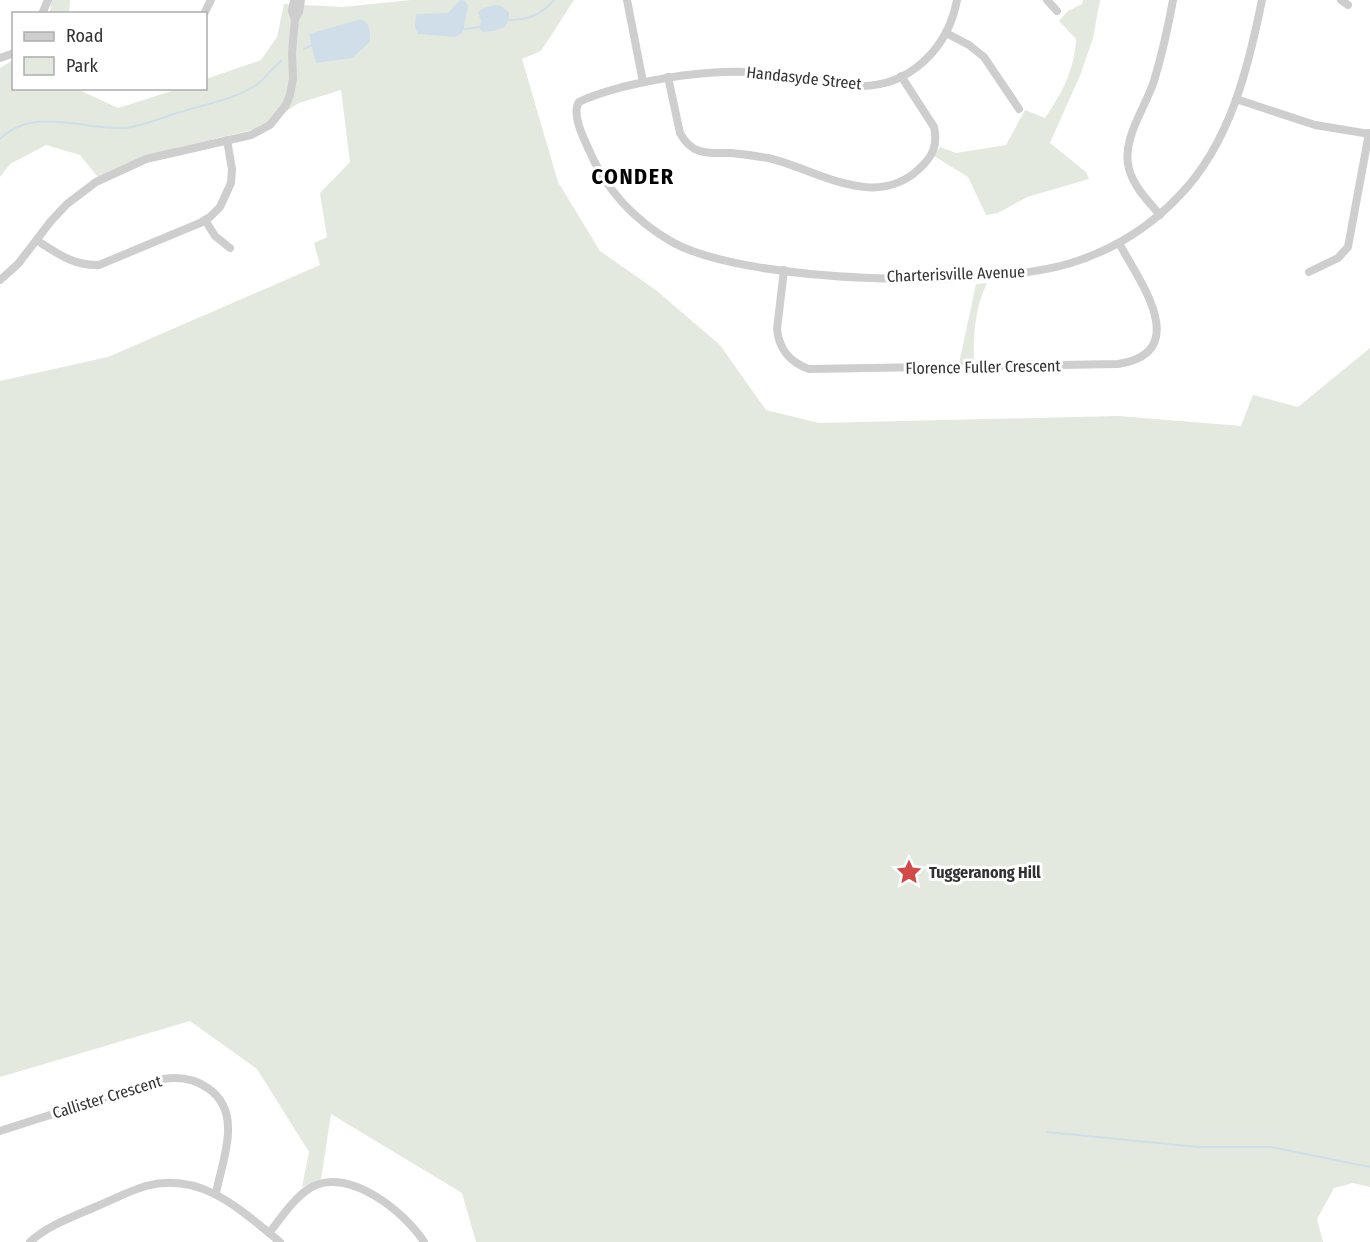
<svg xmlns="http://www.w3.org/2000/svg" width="1370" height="1242" font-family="'Fira Sans Condensed',sans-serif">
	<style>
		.green { fill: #e3e9de }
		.water { fill: #d0deea }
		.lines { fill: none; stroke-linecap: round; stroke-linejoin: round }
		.stream { stroke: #d0deea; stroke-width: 2 }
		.minor { stroke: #cecece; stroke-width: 8 }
		.labels { text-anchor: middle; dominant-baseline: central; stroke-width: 6; stroke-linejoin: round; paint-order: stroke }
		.street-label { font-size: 16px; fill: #313131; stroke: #fff }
		.poi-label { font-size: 16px; font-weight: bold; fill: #313131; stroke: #fff; text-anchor: start }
		.district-label { font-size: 22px; font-weight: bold; letter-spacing: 1.5px; fill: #000; stroke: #fff }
	</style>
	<rect width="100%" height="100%" fill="#fff"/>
	<g class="green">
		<polygon points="51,0 70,0 69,13 50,14"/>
		<polygon points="411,0 574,0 541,51 522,59 558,182 600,251 657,291 720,345 766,410 819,423 1118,416 1241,426 1253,395 1298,407 1370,348 1370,1187 1353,1183 1334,1188 1317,1219 1323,1242 476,1242 462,1193 331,1114 321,1179 302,1187 309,1152 257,1069 190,1021 0,1077 0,381 108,357 320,265 314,243 327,237 320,193 350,162 341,90 299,103 260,128 148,155 98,177 80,155 46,145 10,164 0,177 0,68 13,60 14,88 77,89 118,108 178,89 206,88 206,79 261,60 277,37 284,4 343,7"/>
		<path d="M 1083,0 L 1100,0 L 1093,38 L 1081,73 L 1050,143 L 1086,172 L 1089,179 L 1027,197 L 998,213 L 986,215 L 968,177 L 934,156 L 940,147 L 956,153 L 1006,145 L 1025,110 L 1045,118 C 1062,93 1075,69 1076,39 L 1059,21 L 1068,11 L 1082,4 Z"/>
		<path d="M 987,283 C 975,307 973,336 974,363 L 959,364 L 976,284 Z"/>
	</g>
	<g class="water">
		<polygon points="460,0 465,1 468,6 463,32 455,37 418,34 415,27 416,14 448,13"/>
		<polygon points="495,5 501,6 509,12 509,20 505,27 494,31 483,32 479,27 481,21 478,13 481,9"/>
		<path d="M 361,19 C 371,24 370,31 370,42 L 352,58 L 316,63 L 309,34 Z"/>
	</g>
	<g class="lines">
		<g class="stream">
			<path d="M 507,20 C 527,20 540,16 554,0"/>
			<polyline points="463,29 481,27"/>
			<polyline points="304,49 312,45"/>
			<path d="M 0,139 C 34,106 82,130 124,128 C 141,127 160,118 177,113 C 202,105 232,100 255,86 C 266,79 271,68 281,61"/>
			<polyline points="1047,1132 1198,1147 1271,1147 1370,1167"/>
		</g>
		<g class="minor">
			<polyline points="627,0 643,82"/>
			<path d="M 957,0 C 948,48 910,87 859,86 C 845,85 832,82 818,80 C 795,76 773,73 750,72 C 707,70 664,77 622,87 C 608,91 592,95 579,102 C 571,114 584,139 589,150 C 606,190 634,220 672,242 C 748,284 988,289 1071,263 C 1113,250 1150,227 1180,195 C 1230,143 1248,69 1262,0"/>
			<polyline points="1047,0 1057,11"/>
			<polyline points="1341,0 1348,5"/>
			<polyline points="42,14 48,0"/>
			<polyline points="204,14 211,0"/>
			<polyline points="295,19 299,12 301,0"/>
			<polyline points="946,33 969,45 984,57 1019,109"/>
			<polyline points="0,58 14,53"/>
			<path d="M 668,77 L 680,133 C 692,156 709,153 731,153 C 743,154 756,156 768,158 C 817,169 875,212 920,168 C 933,156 938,145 934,127 L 901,76"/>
			<polyline points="1236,99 1315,125 1370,134"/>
			<path d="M 1160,215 C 1148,201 1134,187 1129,169 C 1121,139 1145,109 1154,81 C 1162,54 1168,28 1173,0"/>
			<polyline points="205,220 215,236 230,248"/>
			<path d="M 38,241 C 58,254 74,266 99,265 L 200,223 L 210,217 L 220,207 L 231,183 L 232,169 L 227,140"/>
			<path d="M 784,270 L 777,329 C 779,350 790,362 809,369 L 1118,364 C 1194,352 1138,279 1119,243"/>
			<polyline points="1309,272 1338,258 1348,247 1369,133"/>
			<polyline points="0,280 18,264 51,221 67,204 96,182 146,159 251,135 270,125 286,105 290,95 293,79 292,53 295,19 292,11 294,0"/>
			<path d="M 0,1131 L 163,1079 C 196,1074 228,1092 228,1128 C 229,1147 220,1173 216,1193"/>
			<path d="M 269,1233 C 281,1218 294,1198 310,1188 C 348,1166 404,1211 424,1242"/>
			<path d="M 30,1242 C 48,1225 73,1217 95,1207 C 112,1200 129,1191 146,1186 C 201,1171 241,1210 280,1242"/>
		</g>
	</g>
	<defs>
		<g id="sight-bare" transform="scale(2.07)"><path d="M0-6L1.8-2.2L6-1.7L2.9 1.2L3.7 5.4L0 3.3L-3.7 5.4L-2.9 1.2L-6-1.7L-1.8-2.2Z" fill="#d3494a" stroke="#fff" stroke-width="2.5" paint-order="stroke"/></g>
	</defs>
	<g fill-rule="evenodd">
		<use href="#sight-bare" x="909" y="872"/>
	</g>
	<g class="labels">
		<g class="street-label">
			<text transform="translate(804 78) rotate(6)">Handasyde Street</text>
			<text transform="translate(956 274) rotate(-2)">Charterisville Avenue</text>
			<text transform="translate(983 367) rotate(-1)">Florence Fuller Crescent</text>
			<text transform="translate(107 1097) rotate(-17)">Callister Crescent</text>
		</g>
		<g class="poi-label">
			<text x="929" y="872">Tuggeranong Hill</text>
		</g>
		<g class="district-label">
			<text x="633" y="176">CONDER</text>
		</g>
	</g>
	<rect x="12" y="12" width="195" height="78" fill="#ffffff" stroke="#adadad" stroke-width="1.5"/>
	<rect x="24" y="32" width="30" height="9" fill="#cecece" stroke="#adadad" stroke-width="1.5"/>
	<text x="66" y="42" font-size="18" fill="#313131">Road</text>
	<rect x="24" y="57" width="30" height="18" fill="#e3e9de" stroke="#adadad" stroke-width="1.5"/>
	<text x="66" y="72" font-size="18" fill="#313131">Park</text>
</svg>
